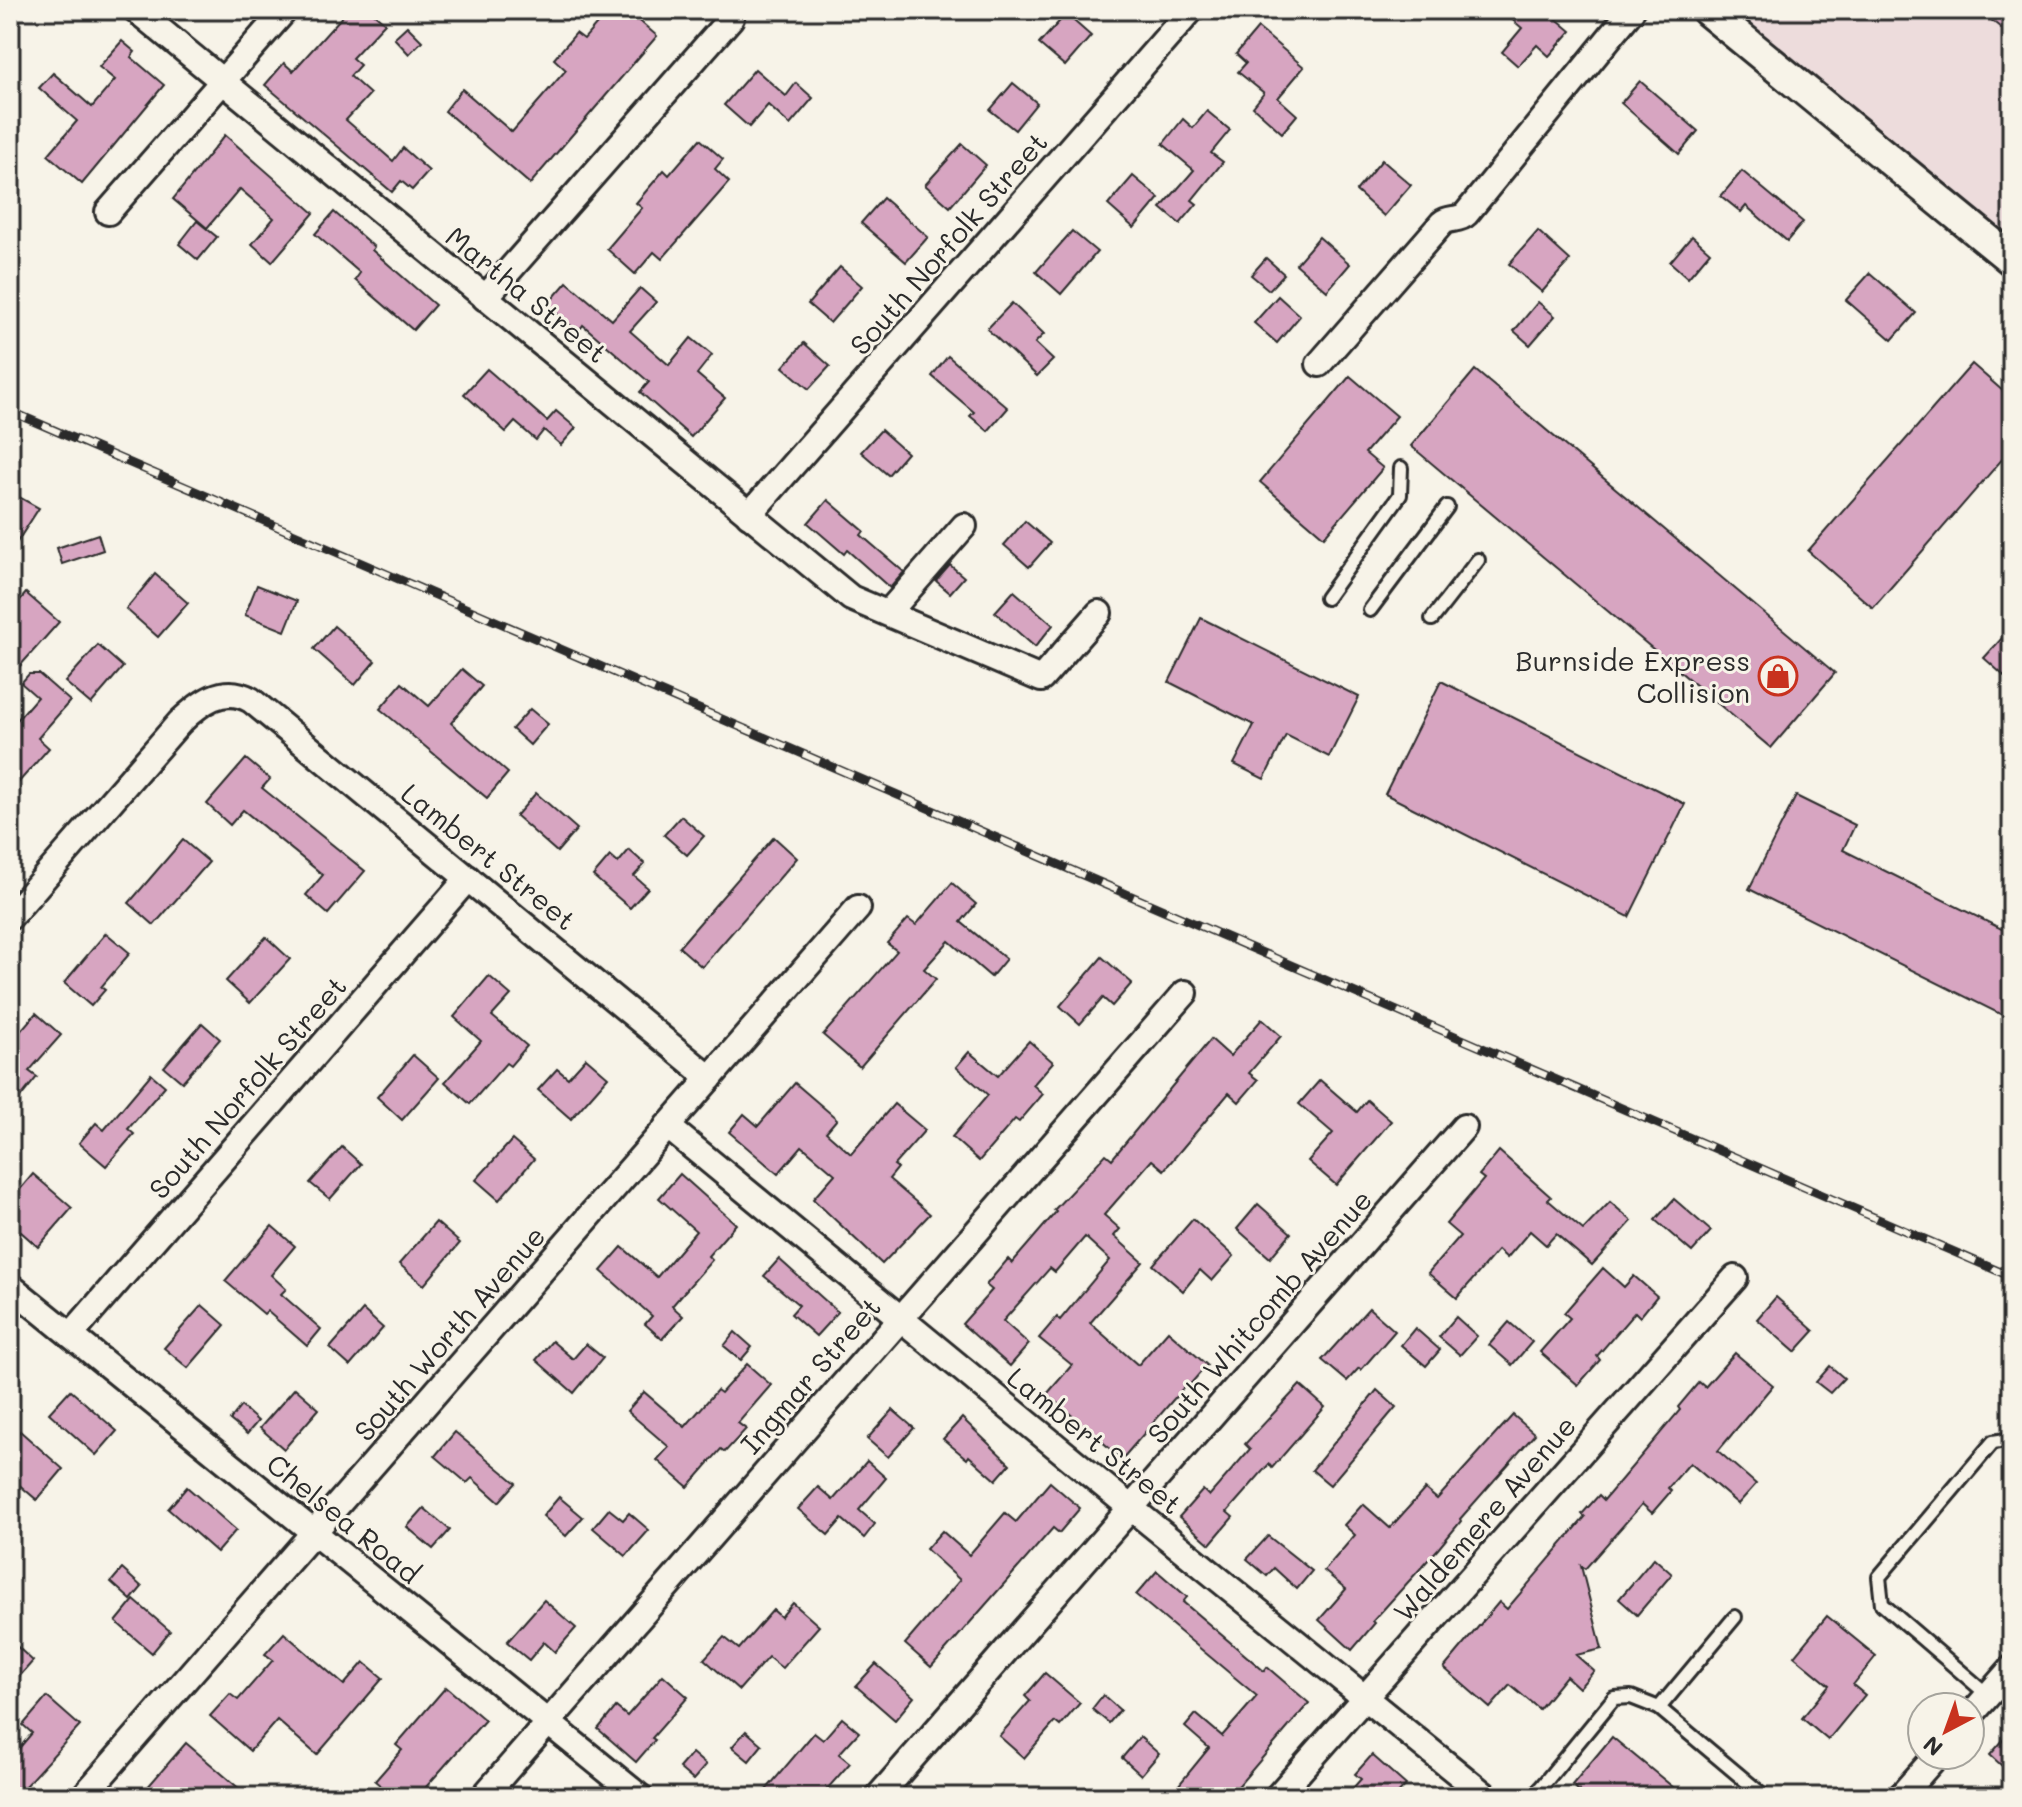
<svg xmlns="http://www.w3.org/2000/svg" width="2022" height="1807" font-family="Mali,sans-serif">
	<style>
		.built { fill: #eddcdc }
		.building { fill: #d7a5c1; stroke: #2b2b2b; stroke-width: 2 }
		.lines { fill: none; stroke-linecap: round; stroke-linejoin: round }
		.service-casing { stroke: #2b2b2b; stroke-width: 18 }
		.minor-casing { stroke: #2b2b2b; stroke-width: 30 }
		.tertiary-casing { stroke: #2b2b2b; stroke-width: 36 }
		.service { stroke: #f7f3e8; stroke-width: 12 }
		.minor { stroke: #f7f3e8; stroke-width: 24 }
		.tertiary { stroke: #f7f3e8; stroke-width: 30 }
		.rail-casing { stroke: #2b2b2b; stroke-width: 9 }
		.rail { stroke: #f7f3e8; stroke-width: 6; stroke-dasharray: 18; stroke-linecap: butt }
		.labels { text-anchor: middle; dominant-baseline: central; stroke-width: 6; stroke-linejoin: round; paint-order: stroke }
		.street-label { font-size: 28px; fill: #2b2b2b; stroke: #f7f3e8 }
		.poi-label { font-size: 28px; fill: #2b2b2b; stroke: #f7f3e8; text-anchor: end }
	</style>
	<rect width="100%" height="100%" fill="#f7f3e8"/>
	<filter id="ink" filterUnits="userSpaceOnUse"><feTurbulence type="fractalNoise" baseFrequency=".0125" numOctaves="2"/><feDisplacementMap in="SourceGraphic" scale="16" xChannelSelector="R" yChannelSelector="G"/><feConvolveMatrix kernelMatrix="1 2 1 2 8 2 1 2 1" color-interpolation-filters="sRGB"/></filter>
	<g filter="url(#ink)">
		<polygon class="built" points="1731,10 2012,10 2012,240"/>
		<g class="building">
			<polygon points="348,10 370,10 385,23 352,58 360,65 350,76 370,94 346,120 393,161 403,148 429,171 412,190 401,181 392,192 265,85 284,63 293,71"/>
			<polygon points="609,10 627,10 657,36 530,184 445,111 462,89 512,132 566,70 554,59 576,33 584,39"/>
			<polygon points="1501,10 1546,10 1571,31 1549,56 1537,45 1518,66 1502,52 1522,28"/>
			<polygon points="1979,10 2012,10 2012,37"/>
			<polygon points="1066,14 1091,36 1065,66 1039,44"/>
			<polygon points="407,26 422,41 409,54 394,38"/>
			<polygon points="1258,28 1304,67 1278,98 1297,115 1282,133 1253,107 1264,93 1238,72 1246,63 1236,54"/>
			<polygon points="122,41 135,52 131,57 164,85 82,184 48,155 77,121 39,88 53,73 92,107 115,80 99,67"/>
			<polygon points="755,69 786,96 796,83 813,98 790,125 768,105 749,127 724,105"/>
			<polygon points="1640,81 1698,131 1679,154 1621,103"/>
			<polygon points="1013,83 1037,103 1015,130 990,110"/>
			<polygon points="1207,111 1230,130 1211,153 1223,162 1192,200 1197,204 1180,224 1161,208 1194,170 1163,144 1183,119 1193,128"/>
			<polygon points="225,135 314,213 272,262 252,244 274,218 240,189 207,228 173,199"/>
			<polygon points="700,139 723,159 715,169 729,182 662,259 654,252 635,274 607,249 642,208 636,203 664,170 669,175"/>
			<polygon points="962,144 986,165 950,207 925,185"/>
			<polygon points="1382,160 1411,185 1384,216 1356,191"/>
			<polygon points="1742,171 1803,222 1787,241 1746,206 1741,212 1721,196"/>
			<polygon points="1133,176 1159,198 1134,228 1108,205"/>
			<polygon points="883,198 928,237 906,262 861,223"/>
			<polygon points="334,212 374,247 372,250 435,305 413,330 355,280 360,273 315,234"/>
			<polygon points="197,221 217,237 198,260 179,244"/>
			<polygon points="1072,231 1097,252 1061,294 1036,272"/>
			<polygon points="1538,231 1570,260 1542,292 1509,264"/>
			<polygon points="1692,236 1710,252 1688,278 1670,262"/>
			<polygon points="1319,237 1350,264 1327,291 1296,264"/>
			<polygon points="1266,258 1284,274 1269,290 1251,275"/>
			<polygon points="840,267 862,286 830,323 808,304"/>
			<polygon points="1870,273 1916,313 1892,340 1846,300"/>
			<polygon points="567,282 612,320 640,288 656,302 630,331 669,365 691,338 712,355 697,374 725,398 691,437 640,392 649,382 583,325 578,332 547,305"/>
			<polygon points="1278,296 1300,316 1277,343 1254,323"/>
			<polygon points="1538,302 1555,316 1530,345 1514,331"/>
			<polygon points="1012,303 1044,334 1035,343 1053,360 1037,376 987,329"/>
			<polygon points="804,343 830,366 809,389 783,367"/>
			<polygon points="948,356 1008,408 988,431 970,416 974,412 932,376"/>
			<polygon points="1972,364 2012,399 2012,448 1873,608 1808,551"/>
			<polygon points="487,369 547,421 556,411 576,428 561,445 544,430 536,440 515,422 506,432 464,394"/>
			<polygon points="1475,370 1835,673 1771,748 1411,446"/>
			<polygon points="1350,376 1397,416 1365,453 1383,468 1324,537 1260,482"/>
			<polygon points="881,430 907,453 888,475 861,452"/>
			<polygon points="10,492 39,508 10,553"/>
			<polygon points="828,500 864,531 861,535 904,572 890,588 847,550 844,554 808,523"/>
			<polygon points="1025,521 1050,543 1029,567 1004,545"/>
			<polygon points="98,534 103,550 62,564 57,548"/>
			<polygon points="950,565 964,577 950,593 936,581"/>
			<polygon points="155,574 188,603 158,637 126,609"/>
			<polygon points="257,585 297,601 285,631 245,615"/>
			<polygon points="1014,591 1053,625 1035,647 995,612"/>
			<polygon points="26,593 59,622 19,667 10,659 10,612"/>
			<polygon points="1201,618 1359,697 1329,757 1286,735 1264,779 1234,764 1254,725 1169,682"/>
			<polygon points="334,626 375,661 355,685 314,649"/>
			<polygon points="2012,627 2012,683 1984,658"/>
			<polygon points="98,645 123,667 91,704 65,682"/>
			<polygon points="462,669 482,686 451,723 508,773 487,798 380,709 402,683 429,706"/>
			<polygon points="29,674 39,674 70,701 38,738 49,748 10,792 10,728 37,697 21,683"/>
			<polygon points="1441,681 1685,804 1629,917 1385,794"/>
			<polygon points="530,709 548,724 530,745 512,729"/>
			<polygon points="246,759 270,779 262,788 365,871 328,914 306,895 323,875 243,810 230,825 207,804"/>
			<polygon points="536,793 577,829 557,852 516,816"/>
			<polygon points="1796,796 1855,825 1843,850 2012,934 2012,1020 1749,889"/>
			<polygon points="681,816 704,836 687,855 664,835"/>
			<polygon points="774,837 797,858 702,967 679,947"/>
			<polygon points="183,840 209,862 154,925 129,903"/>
			<polygon points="629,850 645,864 634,876 648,888 630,908 593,876 610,856 618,863"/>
			<polygon points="952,883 976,904 961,922 1006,959 991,977 949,941 924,969 936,979 860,1067 823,1035 897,951 887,943 908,919 916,925"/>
			<polygon points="106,933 130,953 101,987 105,990 91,1006 64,983"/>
			<polygon points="266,937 290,959 250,1003 226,981"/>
			<polygon points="1102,957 1132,983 1112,1006 1103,998 1080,1024 1060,1006"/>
			<polygon points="489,976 511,995 492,1016 527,1046 510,1066 506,1063 470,1104 445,1082 481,1041 454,1017"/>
			<polygon points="36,1013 61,1035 29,1071 37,1077 20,1098 12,1091 10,1093 10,1054 15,1058 18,1054 10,1048 10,1043"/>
			<polygon points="1262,1019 1281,1036 1249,1073 1258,1080 1239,1102 1229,1093 1164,1170 1152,1160 1104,1215 1120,1229 1114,1236 1143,1262 1090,1323 1138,1365 1168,1331 1207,1365 1187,1388 1185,1386 1122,1459 1047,1394 1072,1365 1039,1338 1057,1317 1060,1320 1110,1260 1085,1237 1055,1272 1050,1268 1003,1321 1029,1344 1010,1366 962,1324 992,1290 986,1285 1008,1259 1012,1263 1056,1212 1054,1210 1106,1154 1112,1159 1211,1039 1230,1056"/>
			<polygon points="202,1023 220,1039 182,1082 164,1067"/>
			<polygon points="1029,1041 1053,1062 1033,1085 1043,1094 1019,1122 1015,1119 979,1161 952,1137 988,1095 956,1067 969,1052 998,1076"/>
			<polygon points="413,1055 439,1078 402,1120 377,1097"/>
			<polygon points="586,1058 608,1077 571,1119 538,1090 557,1069 568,1078"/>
			<polygon points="151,1074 165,1086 128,1129 134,1134 106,1166 79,1143 96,1123 104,1130"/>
			<polygon points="1320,1080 1357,1112 1367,1100 1391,1121 1336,1185 1308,1161 1333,1133 1299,1104"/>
			<polygon points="795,1083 837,1119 826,1132 851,1154 894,1104 925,1130 894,1165 898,1168 889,1179 930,1214 882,1264 813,1199 835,1174 802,1146 778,1174 729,1132 744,1114 758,1126"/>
			<polygon points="512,1140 534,1159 499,1200 476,1180"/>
			<polygon points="342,1147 361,1164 330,1199 310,1183"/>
			<polygon points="1499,1151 1551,1197 1548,1200 1583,1230 1610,1202 1632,1221 1592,1265 1556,1234 1546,1245 1530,1231 1507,1258 1498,1250 1457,1298 1428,1273 1460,1236 1446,1224 1484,1179 1479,1175"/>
			<polygon points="33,1174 72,1208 38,1247 21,1232 10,1244 10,1201"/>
			<polygon points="680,1174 736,1224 708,1256 712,1260 672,1306 683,1316 662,1339 645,1324 652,1316 601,1271 622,1247 657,1277 696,1231 659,1198"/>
			<polygon points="1674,1199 1711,1231 1692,1252 1655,1220"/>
			<polygon points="1258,1204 1291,1233 1270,1258 1237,1229"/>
			<polygon points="1193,1219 1234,1256 1212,1281 1200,1270 1183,1291 1153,1265"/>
			<polygon points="436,1222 460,1243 424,1285 399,1264"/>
			<polygon points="272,1226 295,1246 271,1275 286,1289 281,1294 321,1329 307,1346 267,1311 264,1314 225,1281"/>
			<polygon points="779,1259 838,1312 816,1336 791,1314 799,1305 764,1276"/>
			<polygon points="1603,1268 1624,1287 1634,1276 1657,1296 1640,1317 1635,1312 1597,1356 1600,1360 1578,1385 1540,1352 1570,1318 1564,1313"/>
			<polygon points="1776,1297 1814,1331 1795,1352 1757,1319"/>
			<polygon points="202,1305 225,1325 188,1368 164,1348"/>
			<polygon points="1369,1308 1395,1331 1361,1370 1359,1368 1347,1381 1322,1360"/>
			<polygon points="363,1310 383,1328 350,1366 330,1348"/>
			<polygon points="1456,1317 1477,1336 1460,1355 1439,1337"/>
			<polygon points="1509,1322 1532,1342 1512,1365 1489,1345"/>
			<polygon points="1415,1328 1440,1350 1426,1366 1401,1345"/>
			<polygon points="735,1332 752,1347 741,1360 724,1346"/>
			<polygon points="552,1341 573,1359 586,1344 603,1358 574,1393 536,1360"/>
			<polygon points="1735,1353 1773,1385 1718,1451 1756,1484 1738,1504 1690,1463 1668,1488 1671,1491 1652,1513 1642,1504 1585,1569 1581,1566 1602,1649 1576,1655 1594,1671 1579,1688 1566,1676 1539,1709 1510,1685 1490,1708 1444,1668 1499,1602 1507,1609 1585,1517 1582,1514 1599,1495 1604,1500 1680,1410 1678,1407 1699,1382 1705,1387"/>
			<polygon points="747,1364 771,1385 738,1423 746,1429 725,1452 721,1449 688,1487 657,1460 669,1447 627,1411 644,1392 685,1427 717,1390 721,1393"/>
			<polygon points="1830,1366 1844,1378 1830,1393 1816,1382"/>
			<polygon points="1300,1385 1325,1407 1272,1468 1269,1464 1227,1512 1233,1517 1210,1544 1179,1517 1203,1490 1209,1496 1250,1449 1245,1444"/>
			<polygon points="295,1388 319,1409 284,1449 260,1428"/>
			<polygon points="70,1390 117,1431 96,1455 49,1413"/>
			<polygon points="1377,1390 1396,1407 1330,1485 1312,1470"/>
			<polygon points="241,1406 258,1421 247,1434 230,1420"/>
			<polygon points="893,1410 914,1428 888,1457 867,1439"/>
			<polygon points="1513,1415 1535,1434 1460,1519 1461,1521 1438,1549 1373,1621 1375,1623 1352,1650 1319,1620 1346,1589 1324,1571 1355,1535 1344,1525 1363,1504 1390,1528 1425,1489 1437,1499"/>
			<polygon points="962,1418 1010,1464 996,1480 969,1456 967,1459 943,1439"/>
			<polygon points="20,1431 63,1469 37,1500 10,1477 10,1442"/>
			<polygon points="455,1432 516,1483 499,1502 472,1478 467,1483 435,1456"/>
			<polygon points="867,1461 886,1478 859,1510 875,1524 864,1538 842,1519 828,1535 798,1509 818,1487 833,1500"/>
			<polygon points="1050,1482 1080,1508 1059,1533 1053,1528 931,1667 905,1644 960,1580 926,1549 942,1531 969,1555 1005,1513 1016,1522"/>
			<polygon points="187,1487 236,1530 217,1552 168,1509"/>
			<polygon points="559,1497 583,1517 566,1536 543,1516"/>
			<polygon points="424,1508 450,1530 433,1549 407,1527"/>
			<polygon points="609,1509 623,1520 629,1513 649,1530 626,1556 593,1528"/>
			<polygon points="1268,1536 1312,1571 1297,1589 1274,1568 1267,1576 1247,1559"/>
			<polygon points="1654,1558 1672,1574 1637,1615 1619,1599"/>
			<polygon points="122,1569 142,1587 131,1600 111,1582"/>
			<polygon points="1157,1571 1187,1597 1183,1602 1264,1671 1267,1667 1309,1703 1229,1797 1169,1797 1209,1748 1185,1727 1196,1714 1222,1736 1257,1696 1136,1595"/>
			<polygon points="134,1600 170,1631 152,1653 116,1622"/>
			<polygon points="544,1600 576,1628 555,1652 544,1642 529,1660 507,1642"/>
			<polygon points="793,1603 819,1626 782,1668 768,1657 739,1690 704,1659 724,1637 739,1649 773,1610 781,1617"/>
			<polygon points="1827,1616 1876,1656 1853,1685 1865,1695 1828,1740 1802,1718 1829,1685 1794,1656"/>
			<polygon points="284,1633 344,1685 364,1662 383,1678 317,1755 277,1720 250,1751 210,1716 230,1694 238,1700 273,1660 265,1654"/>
			<polygon points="10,1640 33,1661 10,1687"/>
			<polygon points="876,1664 914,1697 895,1720 856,1686"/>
			<polygon points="1045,1673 1080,1703 1060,1726 1055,1722 1024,1758 999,1736 1030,1701 1025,1696"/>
			<polygon points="663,1675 688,1697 652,1738 655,1740 636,1762 598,1729 616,1707 627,1716"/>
			<polygon points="446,1687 485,1720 426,1787 437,1797 394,1797 375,1781 402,1750 396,1745"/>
			<polygon points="1103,1695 1120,1710 1109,1723 1092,1709"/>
			<polygon points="47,1697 80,1726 15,1797 10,1797 10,1759 32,1733 23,1725"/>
			<polygon points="842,1718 859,1732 839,1754 850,1763 820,1797 760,1797 814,1733 823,1740"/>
			<polygon points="2012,1730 2012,1775 1990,1755"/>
			<polygon points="746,1731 762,1745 749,1761 732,1747"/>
			<polygon points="1140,1737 1159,1754 1141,1775 1122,1758"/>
			<polygon points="1612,1737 1685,1797 1586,1797 1572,1785"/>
			<polygon points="186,1743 249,1797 139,1797"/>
			<polygon points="692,1753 706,1765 693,1780 679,1768"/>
			<polygon points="1372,1755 1406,1785 1395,1797 1345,1797 1361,1779 1355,1774"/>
		</g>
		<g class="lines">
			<g class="service-casing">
				<g id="service">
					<polyline points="1326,598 1400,495 1401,468"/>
					<polyline points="1370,610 1447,507"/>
					<polyline points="1432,619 1478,560"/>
					<polyline points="1988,1695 1882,1604 1879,1577 1993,1442 2012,1439"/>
					<polyline points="1659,1708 1735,1617"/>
					<polyline points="1533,1797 1614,1698 1631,1697 1659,1708 1765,1797"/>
				</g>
			</g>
			<g class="minor-casing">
				<g id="minor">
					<polyline points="136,10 851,598 1041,679 1099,613"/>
					<polyline points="108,212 285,10"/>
					<polyline points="485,298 731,18"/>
					<path d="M 1319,364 L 1442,223 C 1449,217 1459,221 1466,214 L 1632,10"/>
					<polyline points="749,515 1191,10"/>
					<polyline points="888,613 964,526"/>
					<path d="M 10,917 L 180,722 C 200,703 223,684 251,700 L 710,1078"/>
					<polyline points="667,1126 1131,1508 1487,1797"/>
					<polyline points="10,1286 640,1797"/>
					<polyline points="71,1335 468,878"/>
					<polyline points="1970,1716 2012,1668"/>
					<polyline points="83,1797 858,908"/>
					<polyline points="483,1797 1185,993"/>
					<polyline points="878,1797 1464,1127"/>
					<polyline points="1277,1797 1735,1278"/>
					<polyline points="1900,1797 1937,1755"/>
				</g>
			</g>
			<g class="tertiary-casing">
				<polyline id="tertiary" points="1707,10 2012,260"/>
			</g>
			<use href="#service" class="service"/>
			<use href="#minor" class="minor"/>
			<use href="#tertiary" class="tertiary"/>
			<g class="rail-casing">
				<polyline id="rail" points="10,411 2012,1277"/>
			</g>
			<use href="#rail" class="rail"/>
		</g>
	</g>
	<defs>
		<g id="shop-ring" transform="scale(2)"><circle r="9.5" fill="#f7f3e8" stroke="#c8321e" stroke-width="1.5"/><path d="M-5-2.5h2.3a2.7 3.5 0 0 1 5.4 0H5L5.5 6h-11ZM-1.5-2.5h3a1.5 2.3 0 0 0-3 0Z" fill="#c8321e"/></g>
	</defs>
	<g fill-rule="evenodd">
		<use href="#shop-ring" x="1778" y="676"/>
	</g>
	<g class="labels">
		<g class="street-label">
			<text transform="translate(948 243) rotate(-49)">South Norfolk Street</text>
			<text transform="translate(527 294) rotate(39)">Martha Street</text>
			<text transform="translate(489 856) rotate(39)">Lambert Street</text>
			<text transform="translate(247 1087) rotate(-49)">South Norfolk Street</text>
			<text transform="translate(1259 1316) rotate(-49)">South Whitcomb Avenue</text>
			<text transform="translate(449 1333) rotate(-49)">South Worth Avenue</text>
			<text transform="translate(810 1375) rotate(-49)">Ingmar Street</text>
			<text transform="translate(1095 1440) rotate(39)">Lambert Street</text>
			<text transform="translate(344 1518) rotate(39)">Chelsea Road</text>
			<text transform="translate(1484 1518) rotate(-49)">Waldemere Avenue</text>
		</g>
		<g class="poi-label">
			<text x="1750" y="660">Burnside Express<tspan x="1750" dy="32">Collision</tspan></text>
		</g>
	</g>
	<rect width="2022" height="1807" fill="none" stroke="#f7f3e8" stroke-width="40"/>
	<rect x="20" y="20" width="1982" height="1767" fill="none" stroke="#2b2b2b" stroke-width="3" filter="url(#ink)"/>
	<g transform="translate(1946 1731) rotate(221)"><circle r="38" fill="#f7f3e8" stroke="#a5a39c" stroke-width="2"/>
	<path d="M0-6L14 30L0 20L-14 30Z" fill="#c8321e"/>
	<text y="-12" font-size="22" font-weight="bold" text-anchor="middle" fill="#2b2b2b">N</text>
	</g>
</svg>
